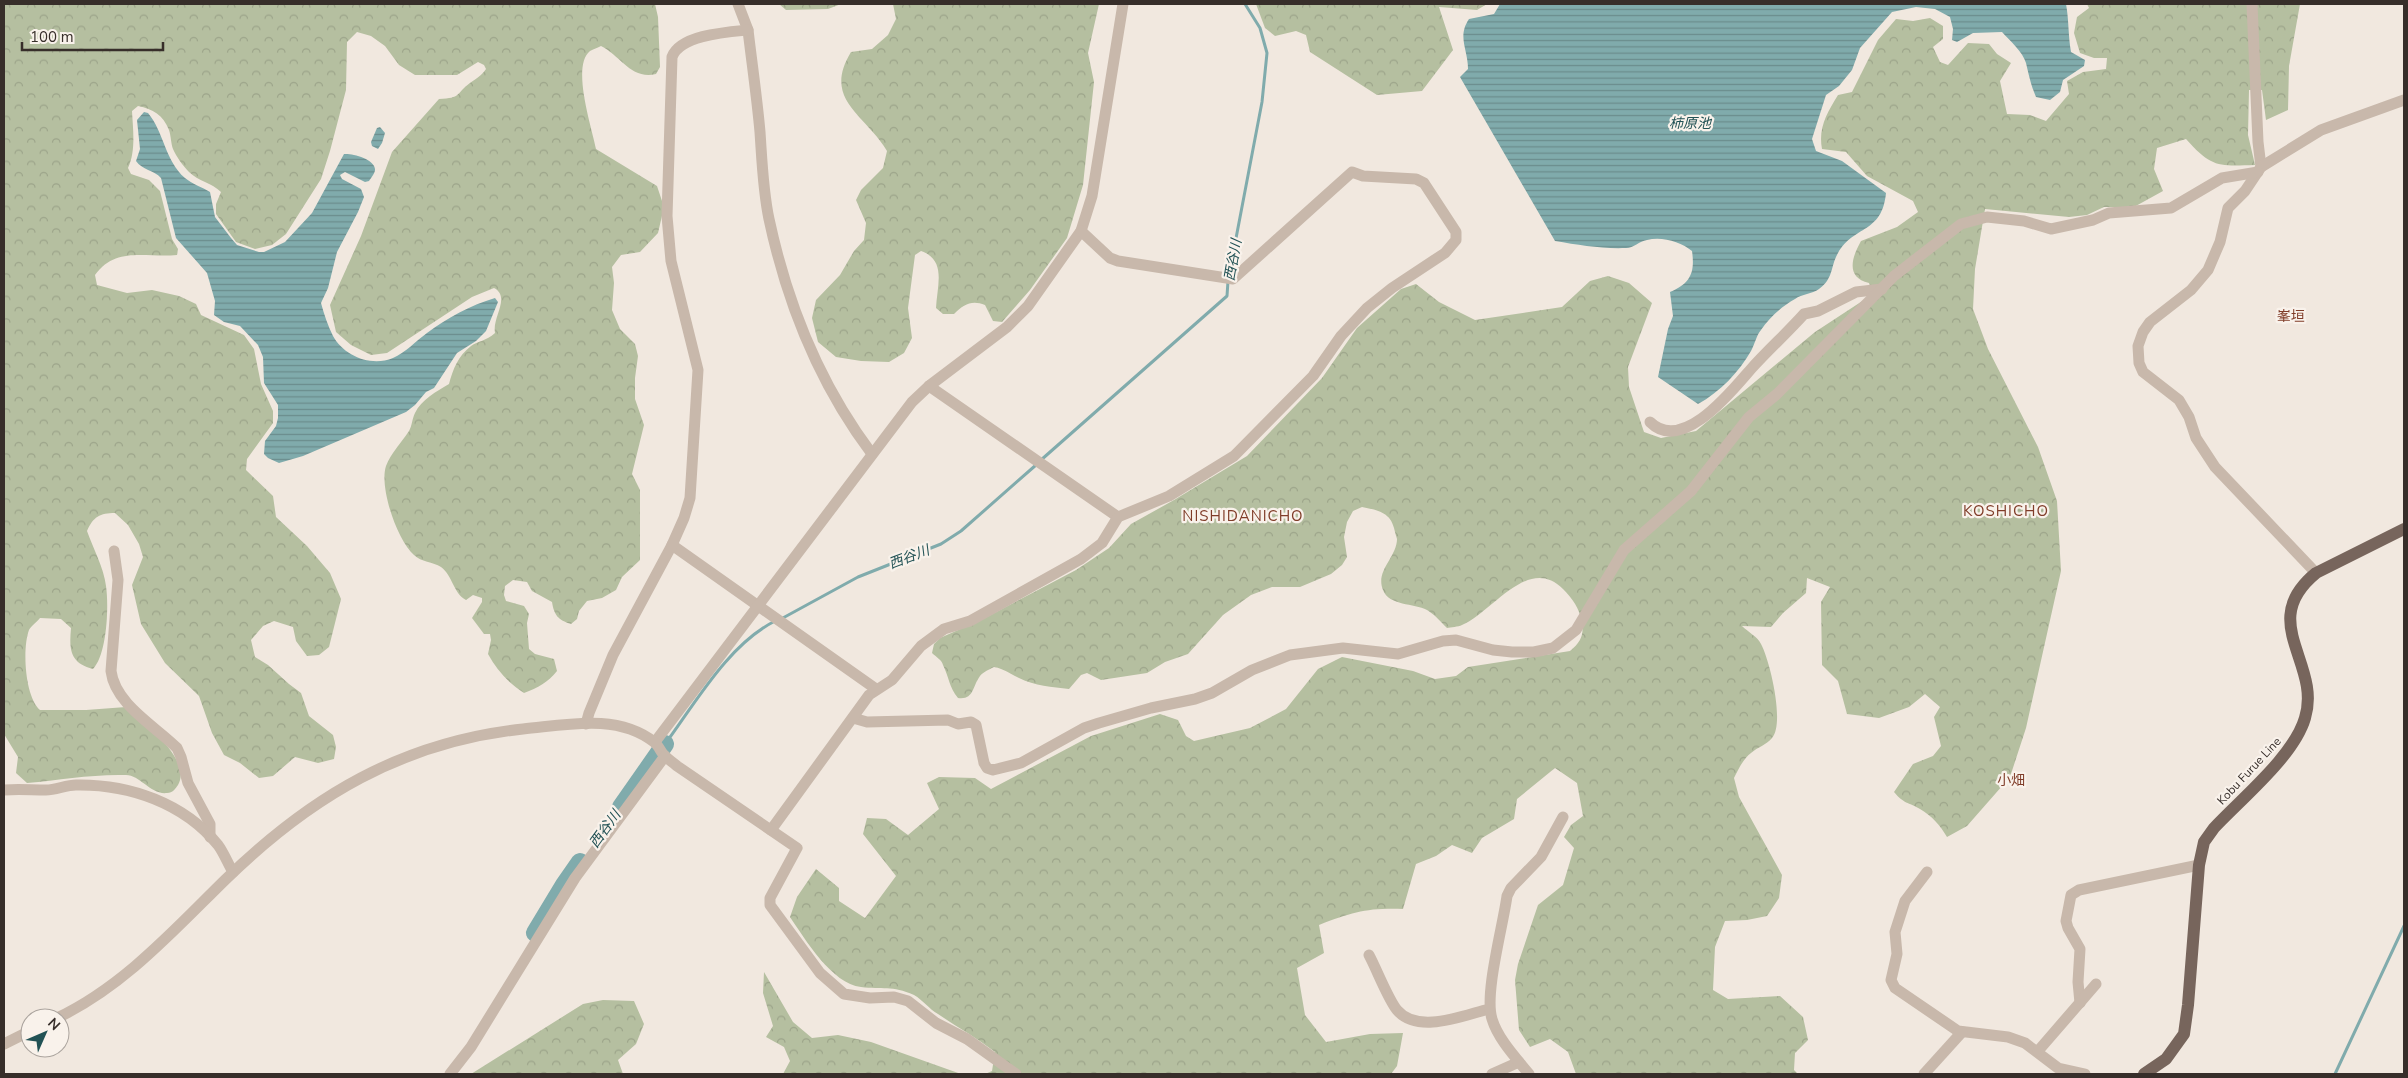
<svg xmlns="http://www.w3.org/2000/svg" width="2408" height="1078" font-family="'Nunito Sans','Noto Sans JP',sans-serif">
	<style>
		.forest { fill: url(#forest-crowns) }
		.water { fill: url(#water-rules) }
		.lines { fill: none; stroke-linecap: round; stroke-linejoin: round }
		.stream { stroke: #80abac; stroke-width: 3 }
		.river { stroke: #80abac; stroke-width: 18 }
		.minor { stroke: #c8b8ab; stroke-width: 11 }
		.major { stroke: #77655c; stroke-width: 12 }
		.labels { text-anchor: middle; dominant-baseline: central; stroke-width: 4.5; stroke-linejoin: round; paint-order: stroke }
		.street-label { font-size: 12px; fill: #372e2a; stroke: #f9f2eb }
		.water-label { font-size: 14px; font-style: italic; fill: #225255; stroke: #f9f2eb }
		.neighbourhood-label { font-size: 14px; fill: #803d29; stroke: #f9f2eb }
		.quarter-label { font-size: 15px; letter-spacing: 1px; fill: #803d29; stroke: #f9f2eb }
	</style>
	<defs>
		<pattern id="forest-crowns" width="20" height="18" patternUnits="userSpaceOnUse" patternTransform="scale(1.25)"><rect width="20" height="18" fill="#b5bfa0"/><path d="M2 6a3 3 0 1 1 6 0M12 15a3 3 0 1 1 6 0" fill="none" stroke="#9ca48a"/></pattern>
		<pattern id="water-rules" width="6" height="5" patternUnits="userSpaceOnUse" patternTransform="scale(1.25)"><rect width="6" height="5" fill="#80abac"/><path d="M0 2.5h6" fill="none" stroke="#6a8c8c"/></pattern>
	</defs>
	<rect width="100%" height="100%" fill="#f1e8df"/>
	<g class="forest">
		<path d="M 4,4 L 655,4 L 658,17 L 660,67 L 656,74 C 631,80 621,56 601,46 C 598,48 593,49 590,51 C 571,66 592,128 596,149 L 657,186 L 664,207 L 658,233 L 640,252 L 621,255 L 612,267 L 614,283 L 612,310 L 620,329 L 635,344 L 638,356 L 635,378 L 635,399 L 644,425 L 632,474 L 640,490 L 640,560 L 622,577 L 616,590 L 602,598 L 587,601 L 579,611 L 577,619 L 571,624 C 558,620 554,615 552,602 L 532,591 L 527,582 L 513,580 L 505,586 L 504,595 L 506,601 L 524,606 L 529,614 L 527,623 L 529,649 L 535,654 L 554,659 L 557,671 C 548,682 538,688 524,693 C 508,683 497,670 488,654 L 491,640 L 490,634 L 484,634 L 472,618 L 482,602 L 482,598 L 473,595 L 466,600 C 453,593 453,576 441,567 C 433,562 421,562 414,555 C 397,540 379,487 386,466 C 391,453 401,443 409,431 C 412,426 412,419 415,413 C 421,400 437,391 449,384 C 453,369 458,356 471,346 C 478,341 486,341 495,333 C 492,317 511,297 494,288 L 472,297 L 387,353 L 371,355 L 351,345 L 336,332 L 330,305 L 361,236 L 392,152 L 439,99 C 462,98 455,94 470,83 C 477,78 481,76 486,69 L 484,65 L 478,62 L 457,75 L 415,75 L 399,65 L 385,46 L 371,36 L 357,32 L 347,42 L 346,90 L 330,151 L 321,179 L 286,234 L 272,245 L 255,249 L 236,242 L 216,214 L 216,204 L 221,192 C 212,183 198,181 189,172 C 183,166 176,156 173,149 C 171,144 171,136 169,130 C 163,115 153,109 138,106 L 132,111 C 133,130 136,151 128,168 L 131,174 L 149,180 L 160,191 L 172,239 L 178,249 L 177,255 C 145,258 116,246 95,275 L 97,285 L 127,293 L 152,290 L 179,296 L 196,304 L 201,315 L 244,335 L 254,349 L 261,384 L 273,411 L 273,423 L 247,459 L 246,470 L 273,496 L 276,517 L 307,546 L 330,573 L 341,599 L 329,647 L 319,655 L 307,656 L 296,641 L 293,627 L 274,621 L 263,626 L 251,640 L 255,657 L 268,665 L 289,684 L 301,693 L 309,716 L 333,735 L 336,747 L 334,759 L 318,763 L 295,757 L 273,776 L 259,778 L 240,763 L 224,755 L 212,733 L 199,696 L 165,663 L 141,624 L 132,585 L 143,557 L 139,544 L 128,525 L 115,513 C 100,513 93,517 87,531 C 93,548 104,568 106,586 C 109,606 107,655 93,669 C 70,663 69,650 71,628 L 61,619 L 40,618 C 37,622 31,626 29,630 C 22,649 25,697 40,710 L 86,710 L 126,707 C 142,722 193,759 178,785 C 175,789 173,793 167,793 C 151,795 140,775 126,775 C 92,774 60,780 27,783 L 16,773 L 18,757 L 4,734 Z"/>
		<polygon points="779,4 841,4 828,9 786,10"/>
		<path d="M 893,4 L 1099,4 L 1088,53 L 1094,82 L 1083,185 L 1067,238 L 1030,290 L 1002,322 L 993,321 L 985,305 C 972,300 964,304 954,314 L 943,314 L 936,308 C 937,286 947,260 921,251 L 915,255 L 908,308 L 912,338 L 904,353 L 889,362 L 861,361 L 836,357 L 818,342 L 812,318 L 816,300 L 840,275 L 854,251 L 864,240 L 866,223 L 856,200 L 861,190 L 883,168 L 887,151 C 865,114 822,100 851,52 L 872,49 L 888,35 L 896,19 Z"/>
		<polygon points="1256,4 1487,4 1477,10 1439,7 1453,50 1422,91 1377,95 1310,52 1306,35 1296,31 1275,36 1265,28"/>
		<path d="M 2087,4 L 2300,4 L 2289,66 L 2288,110 L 2266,120 L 2262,90 L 2249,90 L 2248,135 L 2255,165 C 2218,166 2212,168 2186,139 L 2157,148 L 2154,169 L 2163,191 L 2134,207 L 2104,207 L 2087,215 L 2069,217 L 1985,209 L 1975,269 L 1973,309 L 1988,349 L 2038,447 L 2057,501 L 2061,571 L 2026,728 L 2010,777 L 1967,826 L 1947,837 C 1940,825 1932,816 1920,809 C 1908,802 1904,804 1894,792 L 1913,764 L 1933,756 L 1941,746 L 1934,717 L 1940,707 L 1925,694 L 1909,707 L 1879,718 L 1847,714 L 1838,681 L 1822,665 L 1821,602 L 1830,587 L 1807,578 L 1806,593 L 1783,613 L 1771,627 L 1742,626 C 1748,632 1758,637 1761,644 C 1770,661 1785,723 1772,738 C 1766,745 1758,747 1751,753 C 1743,759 1738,770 1734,778 L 1739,797 L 1782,875 L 1779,898 L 1767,916 L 1747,920 L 1725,921 L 1715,947 L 1713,990 L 1728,999 L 1780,996 L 1803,1017 L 1808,1040 L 1795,1053 L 1794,1070 L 1798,1074 L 1576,1074 L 1568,1052 L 1550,1039 L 1530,1047 L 1519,1030 L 1515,980 L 1518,964 L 1538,905 L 1563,885 L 1574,848 L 1564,837 L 1571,825 L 1583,816 L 1577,783 L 1555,768 L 1517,799 L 1514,819 L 1482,838 L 1472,853 L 1452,845 L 1436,856 L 1416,864 L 1403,909 C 1366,908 1353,912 1319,925 L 1324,953 L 1297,968 L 1305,1015 L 1326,1042 L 1370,1034 L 1403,1033 L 1397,1066 L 1391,1074 L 985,1074 L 992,1071 L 995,1052 C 977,1038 957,1027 938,1014 C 929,1009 923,1000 914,995 C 892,985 882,990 861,987 C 832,984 805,939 790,917 L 797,897 L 816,869 L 839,888 L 839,901 L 865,918 L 896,876 L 863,834 L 867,818 L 886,819 L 908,835 L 939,809 L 927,783 L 939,777 L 975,778 L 991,789 L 1091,736 L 1160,714 L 1178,720 L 1186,736 L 1194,741 L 1250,728 L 1286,709 L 1318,669 L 1342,657 L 1413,671 L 1435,679 L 1456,676 L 1468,667 L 1570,651 C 1581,642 1584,635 1582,622 C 1579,608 1573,599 1563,589 C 1528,554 1492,613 1462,625 C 1458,627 1451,627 1447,628 C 1441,622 1434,614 1427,610 C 1414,603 1389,606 1383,590 C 1375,571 1397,557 1397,539 C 1396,536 1395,532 1394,528 C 1390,512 1377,510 1362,507 L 1353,511 L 1347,522 L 1344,537 L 1347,557 L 1342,565 L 1331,574 L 1300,587 L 1272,587 L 1251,595 L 1223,615 L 1188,654 L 1165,662 L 1147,673 L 1101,680 L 1087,673 L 1081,675 L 1069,689 C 1052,687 1035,686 1019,678 C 1010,674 1005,669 994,667 C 990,669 983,672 980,676 C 972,687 974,700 958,698 C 949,687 949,677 943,665 C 942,660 936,657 932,653 L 934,644 L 940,638 L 983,619 L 1076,570 L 1109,548 L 1131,524 L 1174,500 L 1247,456 L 1322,378 L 1357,328 L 1401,289 L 1416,284 L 1439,302 L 1475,320 L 1562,307 L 1590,281 L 1608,276 L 1629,283 L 1652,303 L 1628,367 L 1629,387 L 1644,432 L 1661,438 L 1696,431 L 1815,332 L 1873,294 L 1869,283 C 1845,277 1852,257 1861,241 L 1897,227 L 1918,212 L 1913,201 L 1867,176 L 1846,152 L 1822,149 C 1818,128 1827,113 1838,95 L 1852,92 L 1878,40 L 1896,19 L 1913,21 L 1930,18 L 1943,26 L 1943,39 L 1933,47 L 1940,62 L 1948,65 L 1968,43 L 1989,44 L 1997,54 L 2011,63 L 2000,81 L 2007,114 L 2030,115 L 2046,121 L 2069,94 L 2067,81 L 2083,72 L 2106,69 L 2107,58 L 2094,58 L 2080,53 L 2074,33 L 2077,17 L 2089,8 Z"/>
		<polygon points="764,972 793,1022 812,1038 838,1035 871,1042 961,1074 783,1074 790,1061 784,1047 766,1037 773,1026 763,993"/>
		<polygon points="603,1000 634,1001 644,1024 636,1044 618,1060 623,1074 471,1074 583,1004"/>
	</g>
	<g class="water">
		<path d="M 1500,4 L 2066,4 C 2069,20 2068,36 2071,52 L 2085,60 L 2084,66 L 2063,80 L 2060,92 L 2050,100 L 2036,97 C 2031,85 2029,76 2026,63 C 2023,52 2010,41 2002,32 L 1973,33 L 1957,42 L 1952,40 L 1953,29 L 1950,17 L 1935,9 L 1916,7 L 1892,12 L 1860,48 L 1852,70 L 1839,86 L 1826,95 L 1812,139 L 1816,151 L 1842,161 L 1886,193 C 1882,234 1854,225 1838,253 C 1830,267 1834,278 1819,289 C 1812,294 1802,294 1795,299 C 1782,306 1769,318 1761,330 C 1756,336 1755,344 1751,351 C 1739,372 1720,392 1698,404 L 1658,377 L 1668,329 L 1673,316 L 1670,292 C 1691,283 1695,272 1692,251 C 1681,242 1662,236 1647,240 C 1639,241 1634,248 1626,248 C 1602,249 1579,245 1555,241 L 1460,77 L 1468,69 C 1468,49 1457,37 1469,19 L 1494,14 Z"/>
		<path d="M 144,112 L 148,113 C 164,132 165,161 185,178 C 192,184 202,187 210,192 L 215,217 L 231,238 L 237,245 L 259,252 L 264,252 L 285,242 L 312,213 L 344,154 C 351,153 376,159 375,170 C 375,173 371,178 369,181 L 365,182 L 345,172 L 340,175 L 342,179 L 361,189 L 364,197 L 358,212 L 337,252 L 328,288 L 321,303 C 324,314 328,326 333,336 C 344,356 371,367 393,358 C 405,353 416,341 427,333 C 447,318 471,305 495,298 L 498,302 L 486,331 L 476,341 L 457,353 L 434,388 L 426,392 L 415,405 L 406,412 L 303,456 L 279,463 L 268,458 L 264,454 L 265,441 L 276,426 L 278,418 L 278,405 L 264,383 L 263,357 L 258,345 L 240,326 L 224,322 L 214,315 L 215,301 L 207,273 L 176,238 L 161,178 C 154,170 142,170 136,161 L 140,149 L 137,120 Z"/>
		<polygon points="380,127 385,133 382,143 378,149 372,146 371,142 377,128"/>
	</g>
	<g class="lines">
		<g class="stream">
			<polyline points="1229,275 1262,102 1267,53 1260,28 1245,4"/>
			<polyline points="1041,460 1227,296 1228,281"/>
			<polyline points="781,619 858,577 941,544 961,531 1036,465"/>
			<path d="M 665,744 C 696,702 728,645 775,621"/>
			<polyline points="2335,1074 2404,926"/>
		</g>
		<g class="river">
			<polyline points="621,807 665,744"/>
			<polyline points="535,933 564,885 580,862"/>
		</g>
		<g class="minor">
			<path d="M 738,4 L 748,30 C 752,64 757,98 760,132 C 762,161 763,191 769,219 C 787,303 820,385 872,454"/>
			<polyline points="2252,4 2258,142 2261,167"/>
			<polyline points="929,386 1118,517"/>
			<path d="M 1650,422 C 1682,454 1731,392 1751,369 C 1768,350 1787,333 1804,314 L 1818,311 L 1856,292 L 1882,289"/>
			<polyline points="672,545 876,689"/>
			<path d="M 114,551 L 118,580 L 111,671 C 115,704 155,726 177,748 L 181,757 L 188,783 L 210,824 L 210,837"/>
			<polyline points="2316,573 2215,467 2196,438 2189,417 2179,400 2143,372 2139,363 2138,346 2143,332 2150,322 2191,290 2208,270 2220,242 2228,208 2245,191 2261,167 2321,130 2404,100"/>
			<polyline points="853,718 867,722 948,720 958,724 971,722 976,725 984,763 987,768 993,770 1021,763 1084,728 1099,723 1151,708 1195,699 1212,693 1252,670 1290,655 1343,648 1398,654 1443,641 1456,640 1493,650 1512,652 1534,652 1553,648 1576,630 1624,550 1691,491 1749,417 1777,394 1894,276 1961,224 1987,217 2024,221 2051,229 2093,220 2109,213 2171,208 2222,178 2258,172"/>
			<path d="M 586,724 L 589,713 L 613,655 L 672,545 L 684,518 L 690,498 L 698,370 L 671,261 L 667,216 L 672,57 C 680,35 727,32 748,30"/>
			<polyline points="655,742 912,402 929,386 1007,327 1028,306 1081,231 1092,196 1123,4"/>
			<path d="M 4,790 C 18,789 31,790 46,790 C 56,790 66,785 76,785 C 129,784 184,803 218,845 C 224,853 228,864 233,872"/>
			<polyline points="771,830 869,695 892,680 921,646 944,629 970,621 1081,559 1102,543 1118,517 1169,496 1234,456 1313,376 1341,336 1367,308 1392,288 1445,253 1456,240 1456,232 1424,183 1416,179 1363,176 1352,172 1233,279 1118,261 1110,258 1081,231"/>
			<polyline points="1927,872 1905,901 1895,932 1897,954 1891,980 1895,988 1958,1031 2008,1037 2025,1043 2058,1068 2085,1074"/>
			<path d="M 1369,955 C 1377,970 1388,999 1397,1010 C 1418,1035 1464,1015 1489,1009"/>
			<polyline points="2080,1003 2078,982 2080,949 2068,928 2066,921 2071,895 2079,890 2199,865"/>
			<path d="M 57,1018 C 123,987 174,930 225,880 C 311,796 402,742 523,729 C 566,725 617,713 654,742 C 658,745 660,750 663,754 C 667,759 673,762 677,766 L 797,848 L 770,898 L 770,905 L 820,973 L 844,994 L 870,998 L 894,997 L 908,1001 L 936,1023 L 967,1039 L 1016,1074"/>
			<polyline points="4,1044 30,1031"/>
			<polyline points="2038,1051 2096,984"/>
			<polyline points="450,1074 471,1047 575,878 665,756"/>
			<polyline points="1492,1074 1519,1062"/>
			<path d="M 1529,1074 C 1516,1058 1498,1039 1492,1019 C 1484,994 1503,926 1507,896 L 1511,888 L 1541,857 L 1563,817"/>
			<polyline points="1924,1074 1962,1032"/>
		</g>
		<path class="major" d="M 2144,1074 L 2166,1059 L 2184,1034 L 2188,1005 L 2199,865 L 2204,842 L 2214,828 C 2242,798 2294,756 2305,718 C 2322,663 2256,622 2316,573 L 2404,529"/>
	</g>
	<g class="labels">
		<g class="street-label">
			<text transform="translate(2249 771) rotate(-47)">Kobu Furue Line</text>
		</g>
		<g class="water-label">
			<text x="1690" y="123">柿原池</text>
			<text transform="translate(1233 260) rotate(-80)">西谷川</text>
			<text transform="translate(909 557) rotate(-21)">西谷川</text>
			<text transform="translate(605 829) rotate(-54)">西谷川</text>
		</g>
		<g class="neighbourhood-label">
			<text x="2291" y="316">峯垣</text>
			<text x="2011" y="780">小畑</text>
		</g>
		<g class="quarter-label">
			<text x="2006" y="511">KOSHICHO</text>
			<text x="1243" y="516">NISHIDANICHO</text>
		</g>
	</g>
	<rect width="2408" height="1078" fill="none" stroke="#372e2a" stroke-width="10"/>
	<g transform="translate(45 1033) rotate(45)"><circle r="24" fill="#f9f2eb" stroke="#aba49e"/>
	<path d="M0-4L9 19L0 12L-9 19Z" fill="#225255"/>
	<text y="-8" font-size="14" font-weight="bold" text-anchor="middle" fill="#372e2a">N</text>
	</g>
	<path d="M22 42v8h141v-8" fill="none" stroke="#372e2a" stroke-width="2.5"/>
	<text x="30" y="42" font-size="15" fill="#372e2a" stroke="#f9f2eb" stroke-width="4" paint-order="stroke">100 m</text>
</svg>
